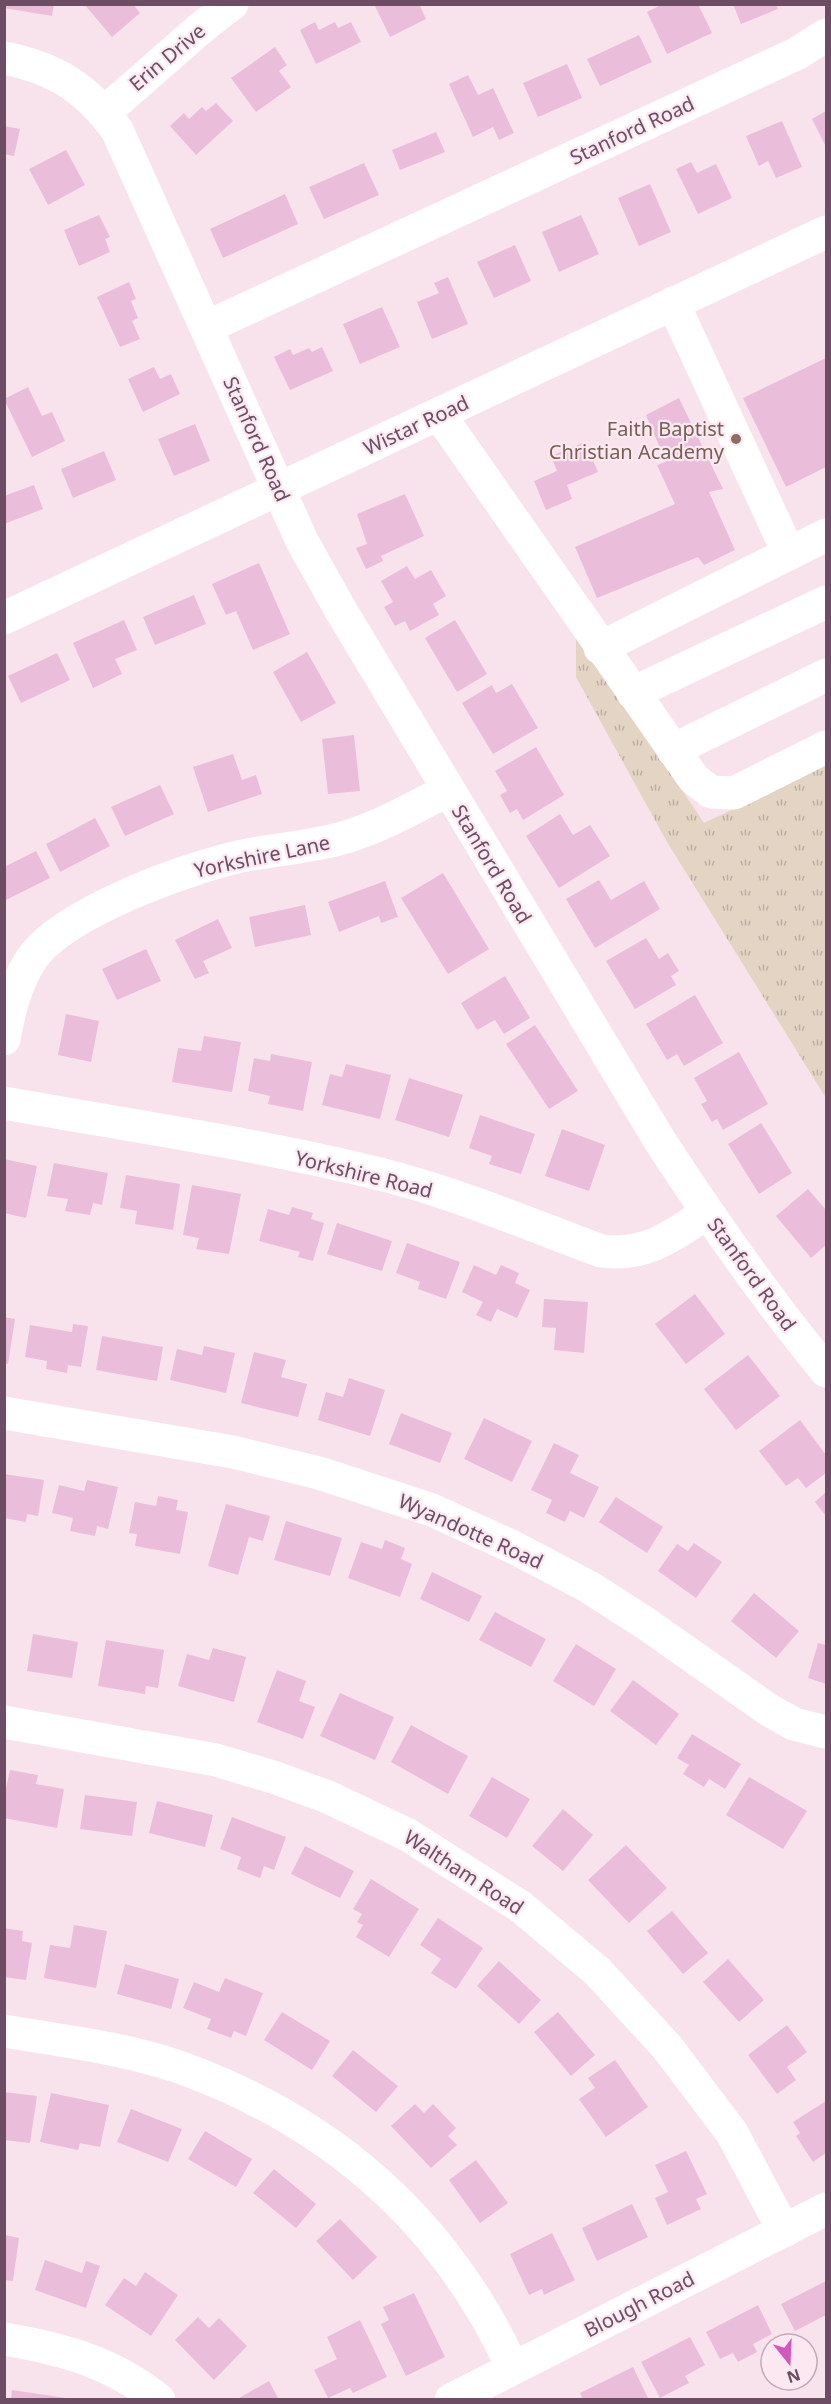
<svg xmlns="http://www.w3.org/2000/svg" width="831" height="2404" font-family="'Noto Sans',sans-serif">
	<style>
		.grass { fill: url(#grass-tufts) }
		.building { fill: #eabedb }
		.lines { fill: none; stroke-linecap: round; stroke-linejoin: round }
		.minor { stroke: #fff; stroke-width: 33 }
		.education-dot { fill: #8d6e63; stroke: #fce8f1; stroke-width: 2 }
		.labels { text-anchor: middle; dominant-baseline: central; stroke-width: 4.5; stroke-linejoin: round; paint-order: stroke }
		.street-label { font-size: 20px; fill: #6c4d63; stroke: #fce8f1 }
		.education-label { font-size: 20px; fill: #785e54; stroke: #fce8f1; text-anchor: end }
	</style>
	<defs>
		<pattern id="grass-tufts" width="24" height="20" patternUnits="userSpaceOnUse" patternTransform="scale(1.5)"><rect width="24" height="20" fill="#e3d4c4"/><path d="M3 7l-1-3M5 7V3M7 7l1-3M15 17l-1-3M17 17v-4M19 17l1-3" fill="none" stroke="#bcaea3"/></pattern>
	</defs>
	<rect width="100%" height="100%" fill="#f8e3ec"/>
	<polygon class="grass" points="576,630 704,823 826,765 826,1098 667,842 576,677"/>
	<g class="building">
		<polygon points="4,4 54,4 52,16 4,8"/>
		<polygon points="84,4 133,4 140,13 112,37"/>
		<polygon points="374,4 419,4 426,19 390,37"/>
		<polygon points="663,4 698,4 712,33 667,54 647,12"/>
		<polygon points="733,4 776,4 778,9 741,24"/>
		<polygon points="315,22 319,30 335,22 338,28 351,22 361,42 316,64 300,30"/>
		<polygon points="639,35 652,62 600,86 587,59"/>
		<polygon points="275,47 287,65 279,71 291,87 256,112 231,78"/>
		<polygon points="567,64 582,98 538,117 523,83"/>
		<polygon points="468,75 478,95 493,88 514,133 499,140 493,127 473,137 449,84"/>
		<polygon points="216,103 233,121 196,155 170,126 184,113 189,119 202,107 206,111"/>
		<polygon points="826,111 826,147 812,119"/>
		<polygon points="782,121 802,167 776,178 768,161 759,166 746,136"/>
		<polygon points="4,126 20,129 14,156 4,154"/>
		<polygon points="436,132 445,152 400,170 392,150"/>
		<polygon points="66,150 85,185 48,205 29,169"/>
		<polygon points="691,162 697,173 716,164 732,198 698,214 676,169"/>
		<polygon points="364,163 379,195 324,219 309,187"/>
		<polygon points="650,184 671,232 639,246 618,198"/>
		<polygon points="285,194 298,224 223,258 210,229"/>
		<polygon points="99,215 110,237 105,239 110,252 79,266 64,230"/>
		<polygon points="581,215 599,254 559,272 542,232"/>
		<polygon points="515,245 531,281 494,298 477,262"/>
		<polygon points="448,277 468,324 432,339 417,302 439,293 434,283"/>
		<polygon points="129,282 136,299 131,301 138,318 132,321 140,339 120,347 97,297"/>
		<polygon points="382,307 400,347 360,364 343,324"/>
		<polygon points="322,347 333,371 290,390 274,357 290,349 293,355 309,348 312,352"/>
		<polygon points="826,358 826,467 786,487 743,398"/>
		<polygon points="154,367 160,379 171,374 180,394 143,412 128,379"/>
		<polygon points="28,387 42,416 52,412 65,441 32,457 4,399"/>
		<polygon points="679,398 723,489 709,492 735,550 704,565 698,557 597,598 575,547 675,504 657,465 666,462 646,415"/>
		<polygon points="195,424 210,461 174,476 158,439"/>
		<polygon points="585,442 598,472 567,485 572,499 546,510 534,481 557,471 551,456"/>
		<polygon points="104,451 116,480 73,498 61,469"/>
		<polygon points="34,485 43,509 4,524 4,496"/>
		<polygon points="405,494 424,536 381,556 383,561 366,569 356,548 367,544 357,514"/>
		<polygon points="259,563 290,634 253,650 236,611 226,615 212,584"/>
		<polygon points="407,566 415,579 431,570 446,596 433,604 439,615 410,631 405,621 395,626 384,607 393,602 381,581"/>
		<polygon points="194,595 206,624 155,645 143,617"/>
		<polygon points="124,620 137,650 115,659 122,674 93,688 73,643"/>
		<polygon points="455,620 487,674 457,692 425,638"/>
		<polygon points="307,652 336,703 301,722 273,672"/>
		<polygon points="57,653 70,680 21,703 8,676"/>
		<polygon points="512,684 538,728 493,754 462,703 492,685 496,693"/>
		<polygon points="354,735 360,791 328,794 322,739"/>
		<polygon points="536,747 564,795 523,820 517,809 510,813 500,795 507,791 495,771"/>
		<polygon points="233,754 242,780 256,775 262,794 208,812 193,767"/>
		<polygon points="160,785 174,814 125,836 111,807"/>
		<polygon points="560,814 573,835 590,825 610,856 559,888 526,836"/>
		<polygon points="95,818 110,846 60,872 46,844"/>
		<polygon points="36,851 50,878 4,901 4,867"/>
		<polygon points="443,873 489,949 448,974 401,898"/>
		<polygon points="599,880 611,900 644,881 660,909 595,948 566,899"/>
		<polygon points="385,881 398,917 381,923 379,916 339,932 328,902"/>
		<polygon points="305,905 311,935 255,947 249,917"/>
		<polygon points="218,919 232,948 203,961 209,973 195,979 175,940"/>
		<polygon points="646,938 659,959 668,953 679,971 671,976 676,985 635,1009 606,961"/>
		<polygon points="146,949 161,981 117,1000 102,969"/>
		<polygon points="505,976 530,1018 504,1034 495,1020 477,1030 461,1003"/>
		<polygon points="695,995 723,1043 684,1066 677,1054 667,1060 646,1024"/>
		<polygon points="66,1014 99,1021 91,1062 58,1055"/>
		<polygon points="535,1025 578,1091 549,1109 506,1044"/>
		<polygon points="204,1036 241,1042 232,1092 172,1082 178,1048 201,1051"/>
		<polygon points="739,1052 768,1104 723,1130 717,1119 712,1122 701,1104 707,1101 694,1078"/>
		<polygon points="271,1054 312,1062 303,1111 268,1104 270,1096 248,1091 254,1058 270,1061"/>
		<polygon points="346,1064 391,1075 380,1119 322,1105 330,1074 342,1077"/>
		<polygon points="409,1078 463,1095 449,1137 395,1120"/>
		<polygon points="480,1115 535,1134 521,1174 489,1164 492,1156 469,1148"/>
		<polygon points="761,1123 792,1173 759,1194 728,1144"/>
		<polygon points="562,1129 605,1145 589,1191 545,1176"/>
		<polygon points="4,1159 37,1166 26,1218 4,1213"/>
		<polygon points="54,1163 108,1173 102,1205 93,1203 90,1215 65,1211 68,1199 47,1196"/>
		<polygon points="126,1175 180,1184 173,1230 135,1224 137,1211 120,1208"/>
		<polygon points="192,1185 241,1194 229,1254 196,1249 199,1238 183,1235"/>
		<polygon points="808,1189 826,1210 826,1245 811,1258 776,1216"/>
		<polygon points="292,1207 313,1213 311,1219 324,1223 313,1261 298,1257 300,1252 259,1241 268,1209 289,1215"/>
		<polygon points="337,1223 392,1241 382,1271 327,1254"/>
		<polygon points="407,1243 460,1262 446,1299 418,1289 420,1282 396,1273"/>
		<polygon points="474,1265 496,1275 501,1265 519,1273 515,1283 530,1290 517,1318 497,1309 491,1322 476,1315 483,1302 462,1292"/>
		<polygon points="695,1294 725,1334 686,1364 655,1324"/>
		<polygon points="544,1299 588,1302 584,1353 554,1350 556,1328 542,1327"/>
		<polygon points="4,1317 15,1319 8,1364 4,1363"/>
		<polygon points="73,1324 88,1326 81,1367 68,1365 67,1373 46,1369 47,1361 25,1357 30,1325 72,1332"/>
		<polygon points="102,1336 163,1347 157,1381 96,1370"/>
		<polygon points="204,1346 235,1353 226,1393 170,1380 177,1349 202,1355"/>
		<polygon points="254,1352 286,1360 281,1377 307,1384 298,1417 241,1403"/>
		<polygon points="748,1355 780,1396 736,1430 704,1389"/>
		<polygon points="349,1378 385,1390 370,1436 318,1420 326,1392 343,1397"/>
		<polygon points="401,1413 452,1433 440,1463 389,1444"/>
		<polygon points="484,1418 532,1441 512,1482 464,1459"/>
		<polygon points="800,1420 826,1455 826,1473 806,1488 798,1478 786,1486 759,1451"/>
		<polygon points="554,1443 579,1455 570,1473 599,1487 584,1518 570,1511 565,1522 546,1513 552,1500 531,1490"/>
		<polygon points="4,1474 44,1480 38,1516 27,1514 26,1522 4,1518"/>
		<polygon points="87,1480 118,1487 108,1529 97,1526 95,1536 70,1531 73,1518 52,1513 59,1485 84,1491"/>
		<polygon points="826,1492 826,1516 815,1502"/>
		<polygon points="158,1496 178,1500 176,1510 188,1512 180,1554 135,1546 137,1534 129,1533 135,1502 156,1506"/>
		<polygon points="616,1497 663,1527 647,1553 599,1522"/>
		<polygon points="226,1504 270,1516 263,1541 249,1537 238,1575 208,1566"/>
		<polygon points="286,1521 342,1538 330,1576 274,1560"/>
		<polygon points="385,1540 405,1548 401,1559 412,1564 400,1597 348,1578 361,1542 382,1549"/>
		<polygon points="694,1543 722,1562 696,1598 658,1571 677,1544 688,1551"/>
		<polygon points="432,1572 482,1596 469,1622 420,1599"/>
		<polygon points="754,1593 799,1631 776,1658 731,1621"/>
		<polygon points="495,1612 546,1639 531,1667 479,1640"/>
		<polygon points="33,1634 78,1642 72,1678 27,1671"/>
		<polygon points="106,1640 164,1650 158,1688 146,1686 145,1694 98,1686"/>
		<polygon points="818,1643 826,1645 826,1684 808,1678"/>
		<polygon points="576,1644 616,1669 594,1706 553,1681"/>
		<polygon points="213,1648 246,1657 234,1702 178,1686 187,1654 209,1660"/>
		<polygon points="277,1670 306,1681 299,1701 315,1707 303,1739 257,1722"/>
		<polygon points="633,1680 679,1714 656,1745 610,1711"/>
		<polygon points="340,1693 394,1717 375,1760 320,1736"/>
		<polygon points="411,1725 468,1756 448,1794 391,1762"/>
		<polygon points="692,1734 741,1764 725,1789 709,1779 704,1787 683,1774 689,1765 677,1758"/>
		<polygon points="10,1770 38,1775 36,1784 64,1789 57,1828 4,1818 4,1797"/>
		<polygon points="492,1777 530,1799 507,1838 469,1816"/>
		<polygon points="749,1777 807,1811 783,1849 726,1815"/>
		<polygon points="85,1795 137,1802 132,1836 80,1829"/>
		<polygon points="157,1801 213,1815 205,1847 149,1833"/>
		<polygon points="563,1809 593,1835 563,1871 532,1846"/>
		<polygon points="232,1817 286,1837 274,1870 264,1866 260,1878 237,1869 241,1857 220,1849"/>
		<polygon points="626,1845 667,1888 629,1923 588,1880"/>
		<polygon points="305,1846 354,1871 340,1898 291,1874"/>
		<polygon points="371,1879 419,1909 389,1957 356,1937 363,1925 357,1922 362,1914 353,1909"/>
		<polygon points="672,1911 708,1953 683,1974 647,1931"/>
		<polygon points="438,1918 483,1948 456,1989 431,1973 441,1959 420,1945"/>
		<polygon points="74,1925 107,1931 96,1988 44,1978 50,1945 70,1948"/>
		<polygon points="4,1928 23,1931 22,1941 32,1943 26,1980 4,1977"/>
		<polygon points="728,1959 764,2000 739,2022 703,1982"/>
		<polygon points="499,1961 541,2000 519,2024 477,1986"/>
		<polygon points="125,1964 179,1979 171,2009 117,1994"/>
		<polygon points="225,1978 263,1993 246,2036 234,2031 231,2038 207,2029 211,2019 183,2008 194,1982 219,1992"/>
		<polygon points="282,2012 330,2041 312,2070 264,2040"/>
		<polygon points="558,2012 595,2055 571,2076 534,2032"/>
		<polygon points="787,2025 807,2052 787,2067 796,2080 777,2094 748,2055"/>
		<polygon points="353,2050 398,2086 376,2112 332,2076"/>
		<polygon points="615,2060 648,2107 606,2137 579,2099 595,2088 588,2078"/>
		<polygon points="4,2092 37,2096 30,2143 4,2140"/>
		<polygon points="51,2093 109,2105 100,2147 80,2143 78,2150 40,2142"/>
		<polygon points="826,2101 826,2153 813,2162 796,2136 800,2133 793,2122"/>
		<polygon points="415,2104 424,2113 433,2104 456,2128 448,2136 457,2145 431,2168 391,2126"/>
		<polygon points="131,2109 182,2129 168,2162 117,2142"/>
		<polygon points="205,2131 252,2159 236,2187 188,2159"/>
		<polygon points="686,2151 707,2194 696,2199 701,2209 667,2225 655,2198 668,2192 655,2165"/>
		<polygon points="476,2160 508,2203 480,2223 449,2180"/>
		<polygon points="274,2169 316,2204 296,2228 253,2193"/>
		<polygon points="632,2204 648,2237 597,2261 582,2228"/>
		<polygon points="340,2219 377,2257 353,2280 316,2241"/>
		<polygon points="552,2233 575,2280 544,2295 542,2289 529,2295 510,2254"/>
		<polygon points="5,2235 19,2238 13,2281 5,2280"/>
		<polygon points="45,2260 82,2273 86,2261 100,2266 86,2308 35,2290"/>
		<polygon points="145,2272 178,2295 151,2336 105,2305 124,2278 136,2286"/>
		<polygon points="826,2281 826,2315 795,2331 781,2304"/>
		<polygon points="414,2293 445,2357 406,2376 381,2324 389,2320 383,2307"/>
		<polygon points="758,2305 772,2334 753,2344 757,2352 738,2362 733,2353 720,2359 706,2332"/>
		<polygon points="198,2317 209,2328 219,2318 247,2346 214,2380 175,2340"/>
		<polygon points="360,2320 387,2377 353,2393 350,2388 328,2398 314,2370 337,2359 327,2337"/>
		<polygon points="690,2337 705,2365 685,2376 689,2383 660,2398 641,2362"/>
		<polygon points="633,2367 649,2400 583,2400 580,2393"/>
		<polygon points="269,2381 279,2400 240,2400 239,2398"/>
		<polygon points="12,2390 66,2398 66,2400 11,2400"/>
	</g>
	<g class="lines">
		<g class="minor">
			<path d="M 4,58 C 55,68 87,88 117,130 L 302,541 L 340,609 L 660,1141 C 712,1221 766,1298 826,1371"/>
			<polyline points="105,112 202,27 232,4"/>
			<polyline points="673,303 789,554"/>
			<polyline points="207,327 798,53 826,35"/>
			<polyline points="439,414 694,779 711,792 734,793 826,747"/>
			<polyline points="4,618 826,232"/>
			<polyline points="600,648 826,535"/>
			<polyline points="633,693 826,602"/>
			<polyline points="673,750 826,675"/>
			<path d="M 4,1039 C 9,1011 16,982 32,958 C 65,912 187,868 242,856 C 277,849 315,847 349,836 C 384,825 415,807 448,790"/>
			<path d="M 4,1103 C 127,1125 251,1143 372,1172 C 451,1191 526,1223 601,1251 C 647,1257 671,1236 707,1213"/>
			<polyline points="4,1413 233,1452 319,1473 432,1510 515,1548 589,1587 645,1623 769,1710 794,1724 826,1732"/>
			<polyline points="4,1722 216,1760 273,1777 328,1797 408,1835 521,1907 597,1971 667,2047 732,2133 784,2231"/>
			<path d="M 4,2031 C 64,2041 125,2048 182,2068 C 308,2114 411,2192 481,2308 C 493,2327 503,2348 513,2368"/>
			<path d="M 4,2339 C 63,2349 112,2362 159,2400"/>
			<polyline points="451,2400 826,2209"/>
		</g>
	</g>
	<circle class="education-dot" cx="736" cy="439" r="6"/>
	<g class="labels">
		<g class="street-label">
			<text transform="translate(167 57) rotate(-40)">Erin Drive</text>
			<text transform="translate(632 130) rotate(-25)">Stanford Road</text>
			<text transform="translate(416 425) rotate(-25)">Wistar Road</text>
			<text transform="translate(257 439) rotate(66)">Stanford Road</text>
			<text transform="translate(262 856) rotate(-12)">Yorkshire Lane</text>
			<text transform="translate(492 864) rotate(59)">Stanford Road</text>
			<text transform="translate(364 1174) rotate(14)">Yorkshire Road</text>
			<text transform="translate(752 1274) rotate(54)">Stanford Road</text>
			<text transform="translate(471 1531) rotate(24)">Wyandotte Road</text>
			<text transform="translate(464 1872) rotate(33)">Waltham Road</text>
			<text transform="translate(639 2304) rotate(-27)">Blough Road</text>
		</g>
		<g class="education-label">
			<text x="724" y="428">Faith Baptist<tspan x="724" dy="23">Christian Academy</tspan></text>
		</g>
	</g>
	<rect width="831" height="2404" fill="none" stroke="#6c4d63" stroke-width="12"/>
	<g transform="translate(789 2362) rotate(162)"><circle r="28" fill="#fce8f1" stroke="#c2aab8" stroke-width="1.5"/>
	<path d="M0-4.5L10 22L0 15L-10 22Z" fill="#d258be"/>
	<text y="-9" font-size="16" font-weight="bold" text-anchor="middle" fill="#6c4d63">N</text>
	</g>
</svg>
